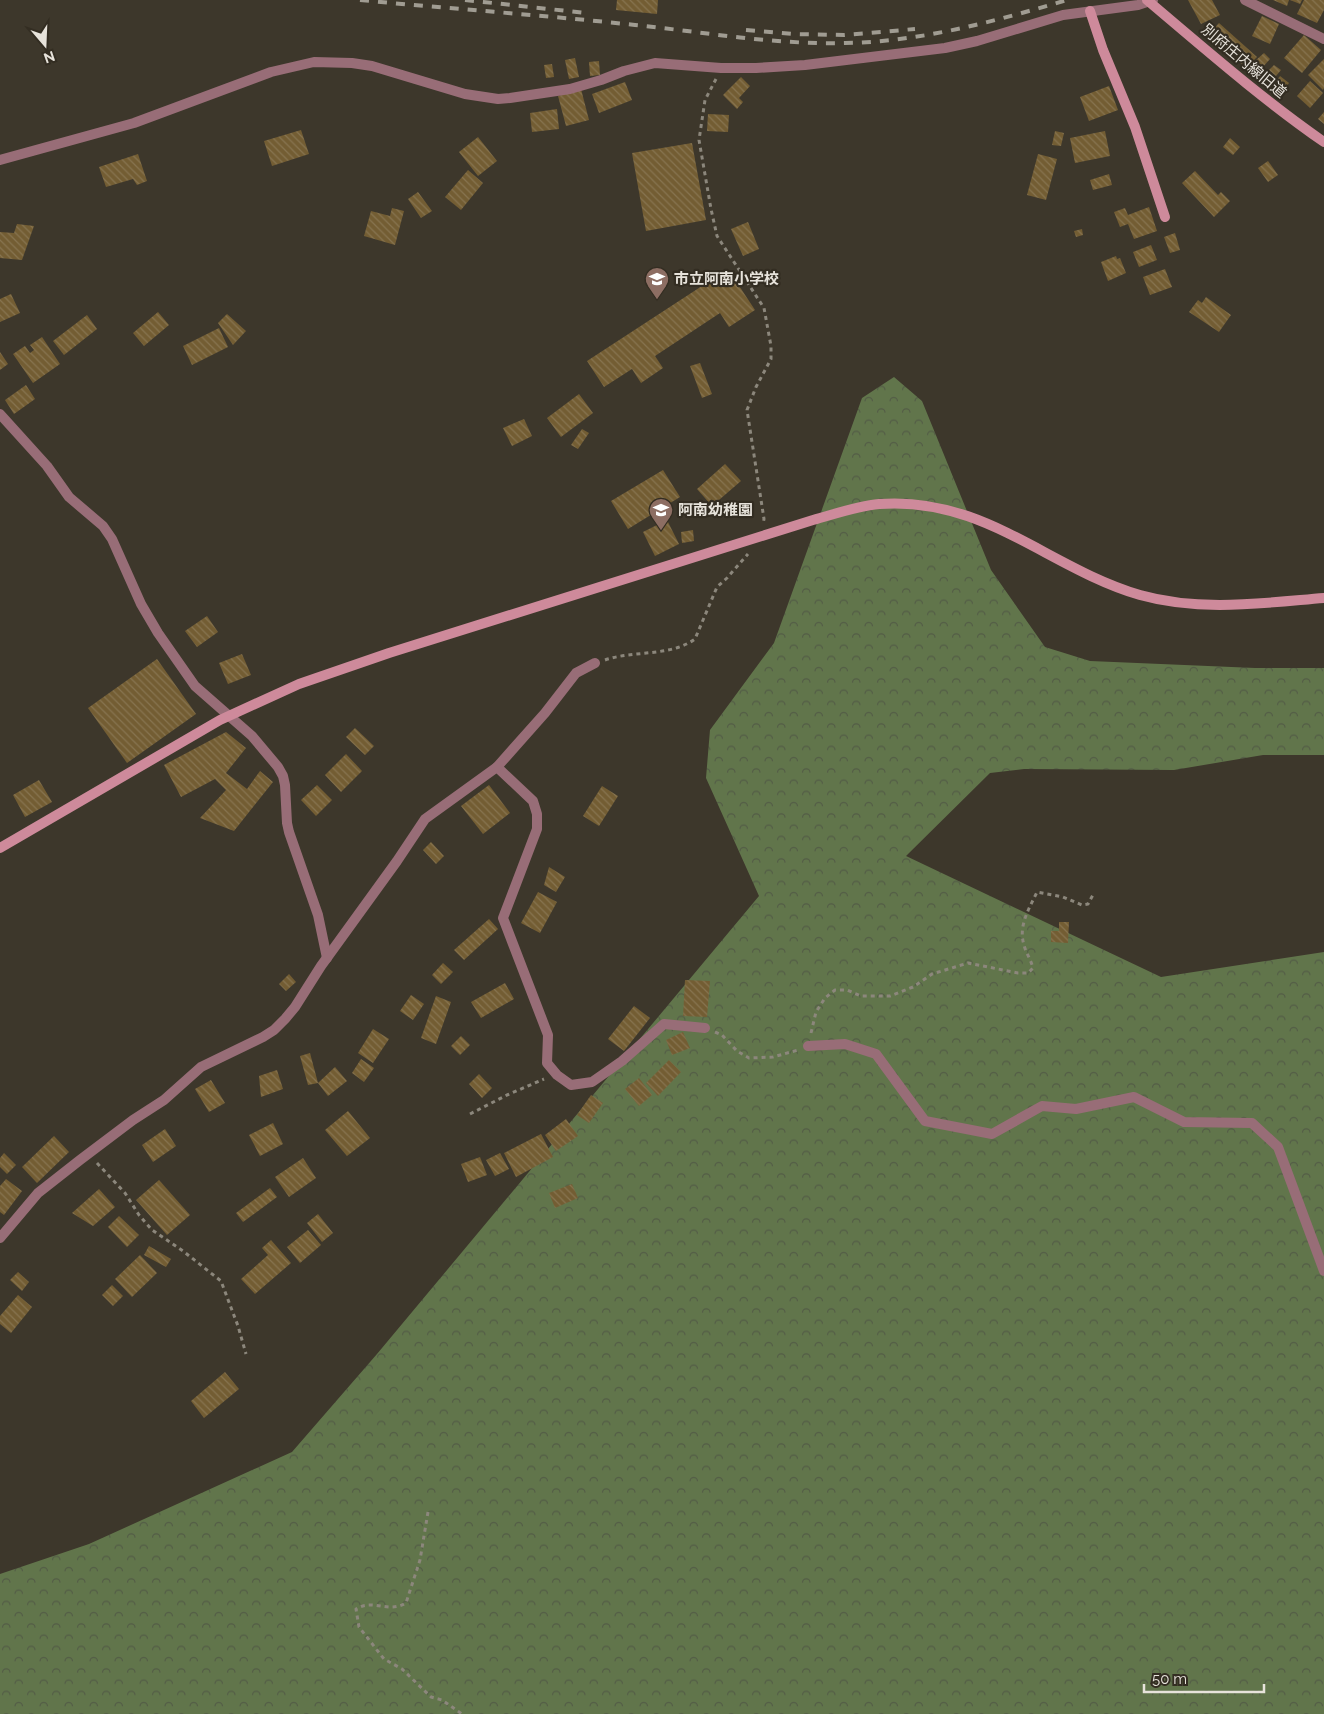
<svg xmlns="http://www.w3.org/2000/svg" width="1324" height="1714" font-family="Raleway,'Noto Sans JP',sans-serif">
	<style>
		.forest { fill: url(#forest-crowns) }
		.building { fill: url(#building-back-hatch) }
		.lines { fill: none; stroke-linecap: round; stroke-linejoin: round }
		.path { stroke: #8c877c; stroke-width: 3; stroke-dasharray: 4 4; stroke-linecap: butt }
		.street { stroke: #986d77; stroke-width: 10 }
		.secondary { stroke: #ce8a9b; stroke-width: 10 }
		.rail { stroke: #a09c92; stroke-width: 4; stroke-dasharray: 9 9; stroke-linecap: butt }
		.labels { text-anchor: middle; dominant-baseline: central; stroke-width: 4.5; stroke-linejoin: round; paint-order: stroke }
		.street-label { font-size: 15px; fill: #e7e3db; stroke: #332d22 }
		.poi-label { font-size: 15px; font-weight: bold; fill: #e7e3db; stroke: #332d22; text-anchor: start }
	</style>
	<defs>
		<pattern id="forest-crowns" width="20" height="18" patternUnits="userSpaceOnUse" patternTransform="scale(1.25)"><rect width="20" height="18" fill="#61754b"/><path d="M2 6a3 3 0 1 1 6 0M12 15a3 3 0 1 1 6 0" fill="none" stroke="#535c46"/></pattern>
		<pattern id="building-back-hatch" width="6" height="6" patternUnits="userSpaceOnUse" patternTransform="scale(1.25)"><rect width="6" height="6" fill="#735d33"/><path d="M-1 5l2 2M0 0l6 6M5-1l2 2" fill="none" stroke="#877450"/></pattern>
	</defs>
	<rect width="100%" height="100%" fill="#3d372b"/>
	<polygon class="forest" points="894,377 922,401 991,570 1045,647 1090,661 1255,668 1324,668 1324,755 1263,755 1174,770 1024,769 990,773 906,856 1161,977 1324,952 1324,1714 0,1714 0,1574 89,1544 292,1452 377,1354 759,896 706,778 710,730 774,643 862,398"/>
	<g class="building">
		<polygon points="617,0 658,0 657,14 616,10"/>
		<polygon points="1188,0 1212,0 1220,15 1201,24"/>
		<polygon points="1273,0 1289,0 1287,6"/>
		<polygon points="1290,0 1302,0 1300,4"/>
		<polygon points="1304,0 1324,0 1324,10 1317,23 1297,14"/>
		<polygon points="1262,16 1279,24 1270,44 1252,36"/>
		<polygon points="1219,23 1257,57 1246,68 1208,35"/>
		<polygon points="1304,35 1321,50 1302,73 1284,58"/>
		<polygon points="1264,53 1270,59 1262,68 1255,61"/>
		<polygon points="575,58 579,77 569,79 565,60"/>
		<polygon points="1324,59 1324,88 1323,90 1308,75"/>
		<polygon points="599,61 600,75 590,76 589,62"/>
		<polygon points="552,64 554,77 546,78 544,65"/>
		<polygon points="1274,65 1281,70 1276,76 1269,70"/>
		<polygon points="1280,76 1289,83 1286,87 1277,80"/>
		<polygon points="741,77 750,86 739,98 743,102 737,109 723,95"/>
		<polygon points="1310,81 1323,93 1310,108 1297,96"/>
		<polygon points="625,82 632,100 599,113 592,94"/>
		<polygon points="1109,86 1118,110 1089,121 1080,97"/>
		<polygon points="581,89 589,120 566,126 558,96"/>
		<polygon points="557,109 559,129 532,132 530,113"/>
		<polygon points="1324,112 1324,124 1318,119"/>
		<polygon points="708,114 729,115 728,132 707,131"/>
		<polygon points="301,130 309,154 272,166 264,141"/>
		<polygon points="1055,131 1064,133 1061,146 1052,145"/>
		<polygon points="1105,131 1110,156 1075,163 1070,138"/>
		<polygon points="478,137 497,161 478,176 459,152"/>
		<polygon points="1230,138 1240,147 1233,155 1223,147"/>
		<polygon points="692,143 706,220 646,231 632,153"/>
		<polygon points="138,154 147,181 137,185 133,179 106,187 99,167"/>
		<polygon points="1038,154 1057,159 1046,200 1027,195"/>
		<polygon points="1268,161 1278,175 1268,182 1258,168"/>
		<polygon points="468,170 483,183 461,210 445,197"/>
		<polygon points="1195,171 1218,195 1221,192 1230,201 1214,217 1182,183"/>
		<polygon points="1109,174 1112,185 1093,190 1090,180"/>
		<polygon points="418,192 432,211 421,218 408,199"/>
		<polygon points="1149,207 1157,231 1134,239 1128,224 1120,227 1114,212 1125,208 1128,215"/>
		<polygon points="392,208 404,211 395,245 364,236 371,211 390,216"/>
		<polygon points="748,222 759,249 743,256 731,229"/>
		<polygon points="17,224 34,226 22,260 0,258 0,232 14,233"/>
		<polygon points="1082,229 1083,235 1076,237 1074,231"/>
		<polygon points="1175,233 1180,250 1170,253 1164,237"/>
		<polygon points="1151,245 1157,260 1139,267 1133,252"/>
		<polygon points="1116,256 1117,259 1120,258 1126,273 1108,281 1101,262"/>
		<polygon points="728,269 755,310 729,327 720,313 655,356 663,368 641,383 632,369 604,387 587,361"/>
		<polygon points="1165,269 1172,287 1150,295 1143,277"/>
		<polygon points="11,294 20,313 0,322 0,299"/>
		<polygon points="1206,297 1231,315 1219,332 1189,312 1198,300 1202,303"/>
		<polygon points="158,312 169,325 144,346 133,333"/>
		<polygon points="227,314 246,331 233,345 218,323"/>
		<polygon points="87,315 97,329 64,355 53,341"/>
		<polygon points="219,328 228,347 192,365 183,346"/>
		<polygon points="42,337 60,364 33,383 13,354 25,346 30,353 34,350 30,345"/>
		<polygon points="0,352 8,364 0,370"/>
		<polygon points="700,363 712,394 702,398 690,366"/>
		<polygon points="26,385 35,399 14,414 5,400"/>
		<polygon points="579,394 593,413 561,437 547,418"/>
		<polygon points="524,419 532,436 512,446 503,428"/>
		<polygon points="582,429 589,433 578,449 571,445"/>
		<polygon points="725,464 741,481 712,506 697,489"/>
		<polygon points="663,470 680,497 628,529 611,501"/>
		<polygon points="667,520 679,544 655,556 643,532"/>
		<polygon points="693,530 694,541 682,543 681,532"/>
		<polygon points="207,616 218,632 197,647 185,631"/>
		<polygon points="242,654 251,675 228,684 219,663"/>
		<polygon points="157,659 196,714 127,763 88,708"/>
		<polygon points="355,728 374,746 365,755 346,737"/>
		<polygon points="226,732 246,748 226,773 247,789 260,771 273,782 234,831 200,818 226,790 215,779 181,797 164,765"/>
		<polygon points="346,754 362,771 341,792 325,775"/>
		<polygon points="39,780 52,802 25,817 13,795"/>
		<polygon points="317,785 332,800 316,816 301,800"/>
		<polygon points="489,785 510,813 483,834 461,806"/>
		<polygon points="602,786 618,796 599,826 583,816"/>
		<polygon points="431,842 444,856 436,864 423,850"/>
		<polygon points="549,867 565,877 556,892 544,885"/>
		<polygon points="538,892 557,902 540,933 521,923"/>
		<polygon points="489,919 498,929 464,960 454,950"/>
		<polygon points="1059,922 1069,922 1068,943 1051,942 1051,931 1059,931"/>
		<polygon points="443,963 453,972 441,984 432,975"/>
		<polygon points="289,974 296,982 286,991 279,984"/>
		<polygon points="685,980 710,981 707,1017 683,1016"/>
		<polygon points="505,983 514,999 481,1018 471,1002"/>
		<polygon points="411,995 424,1004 413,1020 400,1011"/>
		<polygon points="436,996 451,1002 436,1044 421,1038"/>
		<polygon points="634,1006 650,1018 624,1051 608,1039"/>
		<polygon points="373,1029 389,1039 373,1063 358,1053"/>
		<polygon points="683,1032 690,1048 672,1055 666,1040"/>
		<polygon points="461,1036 470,1045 460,1055 451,1046"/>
		<polygon points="310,1053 318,1083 308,1085 300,1056"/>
		<polygon points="361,1059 374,1068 364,1082 352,1073"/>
		<polygon points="669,1060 681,1072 658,1096 646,1083"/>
		<polygon points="335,1067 347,1081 328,1096 318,1083"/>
		<polygon points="277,1070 283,1089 261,1097 259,1076"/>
		<polygon points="479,1074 492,1088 482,1098 469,1084"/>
		<polygon points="639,1078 652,1095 639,1106 625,1089"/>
		<polygon points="211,1080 225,1103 209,1112 195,1089"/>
		<polygon points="591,1095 603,1103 589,1123 577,1115"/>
		<polygon points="348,1111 370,1138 347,1156 325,1130"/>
		<polygon points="566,1119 578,1136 556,1151 545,1135"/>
		<polygon points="273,1123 283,1144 260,1156 249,1135"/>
		<polygon points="165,1129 176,1146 153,1162 142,1145"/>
		<polygon points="541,1134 553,1157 516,1177 504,1153"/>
		<polygon points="54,1136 69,1152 37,1183 22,1167"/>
		<polygon points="4,1153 16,1165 7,1174 0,1167 0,1158"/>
		<polygon points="500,1153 509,1169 495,1176 486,1160"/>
		<polygon points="480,1157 487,1175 468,1182 461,1164"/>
		<polygon points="303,1158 316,1178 289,1197 275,1177"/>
		<polygon points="6,1179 22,1191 4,1215 0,1212 0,1186"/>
		<polygon points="159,1180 190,1215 167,1235 136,1200"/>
		<polygon points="572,1184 578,1198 555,1208 549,1193"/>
		<polygon points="270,1188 277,1197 243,1222 236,1213"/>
		<polygon points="99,1189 115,1207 93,1226 72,1213"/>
		<polygon points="318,1214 333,1233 322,1242 307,1223"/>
		<polygon points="119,1216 139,1235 127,1247 108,1227"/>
		<polygon points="308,1230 321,1245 300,1263 287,1247"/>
		<polygon points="271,1240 291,1263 255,1294 241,1279 268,1255 262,1248"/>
		<polygon points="149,1246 171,1259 166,1267 144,1255"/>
		<polygon points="140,1255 157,1273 132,1297 115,1279"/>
		<polygon points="18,1272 29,1282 22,1291 10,1280"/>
		<polygon points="112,1285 123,1296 113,1306 102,1295"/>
		<polygon points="18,1295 32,1307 11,1333 0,1324 0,1316"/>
		<polygon points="225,1372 239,1389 204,1418 191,1401"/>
	</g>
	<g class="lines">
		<g class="path">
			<polyline points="716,79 705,100 699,140 711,209 717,236 764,308 771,346 771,359 756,387 747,410 764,519 763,524"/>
			<path d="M 605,660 C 634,650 670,657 695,639 L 717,587 L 727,578 L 748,554"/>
			<polyline points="715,1032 722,1035 737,1051 749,1058 773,1057 798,1050"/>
			<path d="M 811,1033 L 816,1012 L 825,998 L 835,990 L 847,990 L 861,996 L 890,996 L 913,987 L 932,974 L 968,963 L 1018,973 L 1028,973 L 1033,968 C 1031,960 1026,953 1024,945 C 1018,926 1029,909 1037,892 L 1063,897 L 1082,905 L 1088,904 L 1094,893"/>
			<polyline points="470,1114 507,1095 544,1079"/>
			<polyline points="97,1163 125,1193 139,1215 152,1230 183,1251 221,1281 238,1326 246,1354"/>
			<path d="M 428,1512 L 420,1560 L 406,1603 C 387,1614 374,1598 356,1609 L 359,1627 L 384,1659 L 402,1669 L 431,1697 L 442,1700 L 462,1714"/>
		</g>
		<g class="street">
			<polyline points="1245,0 1324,39"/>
			<polyline points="0,160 134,123 271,72 314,62 352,63 372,66 465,94 498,99 510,98 570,89 601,80 624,71 655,63 721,68 756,68 805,65 945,48 977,41 1063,15 1138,5 1153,0"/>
			<polyline points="0,414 47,466 69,497 103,526 112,539 141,604 158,633 195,686 252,736 278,767 283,776 285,785 287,823 289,832 318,915 327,958"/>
			<polyline points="497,767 533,801 537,814 537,829 503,918 548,1035 547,1063 557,1075 571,1085 592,1082 622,1061 664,1024 705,1028"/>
			<polyline points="808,1046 845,1044 876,1054 925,1121 992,1134 1042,1106 1076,1109 1134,1097 1184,1122 1252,1123 1278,1147 1324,1271"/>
			<polyline points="0,1238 38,1193 80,1160 133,1120 164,1100 201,1067 263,1037 274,1030 285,1019 295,1007 321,966 397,861 425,819 497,767 545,713 576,673 595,663"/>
		</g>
		<g class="secondary">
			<path d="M 1147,0 C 1205,49 1262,99 1324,142"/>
			<polyline points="1090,11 1103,50 1135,127 1165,217"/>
			<path d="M 0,848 L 220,720 L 299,684 L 389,653 L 813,520 C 835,514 857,506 879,504 C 984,496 1048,568 1140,595 C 1200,612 1263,603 1324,598"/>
		</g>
		<g class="rail">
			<path d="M 360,0 C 452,9 543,15 635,25 C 704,32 775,45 845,43 C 920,42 996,21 1067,0"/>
			<polyline points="465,0 586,13"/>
			<polyline points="746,30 793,34 844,35 915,29"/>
		</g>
	</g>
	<defs>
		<g id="school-pin" transform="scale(1.25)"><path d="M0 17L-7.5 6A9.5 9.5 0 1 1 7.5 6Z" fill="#8d6e63" stroke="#332d22"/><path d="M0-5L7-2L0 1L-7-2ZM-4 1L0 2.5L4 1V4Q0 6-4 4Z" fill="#fff"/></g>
	</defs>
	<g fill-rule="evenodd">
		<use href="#school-pin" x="657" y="279"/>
		<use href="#school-pin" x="661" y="510"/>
	</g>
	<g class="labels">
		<g class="street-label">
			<text transform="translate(1244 61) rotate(40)">別府庄内線旧道</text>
		</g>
		<g class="poi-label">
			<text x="674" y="279">市立阿南小学校</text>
			<text x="678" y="510">阿南幼稚園</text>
		</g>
	</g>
	<g transform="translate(45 45) rotate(161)" stroke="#332d22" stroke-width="4" paint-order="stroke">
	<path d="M0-4L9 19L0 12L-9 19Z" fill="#e7e3db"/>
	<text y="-8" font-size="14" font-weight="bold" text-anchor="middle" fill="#e7e3db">N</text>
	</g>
	<path d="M1144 1684v8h120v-8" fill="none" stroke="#e7e3db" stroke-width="2.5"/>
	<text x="1152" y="1684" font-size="15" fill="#e7e3db" stroke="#332d22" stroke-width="4" paint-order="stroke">50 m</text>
</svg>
